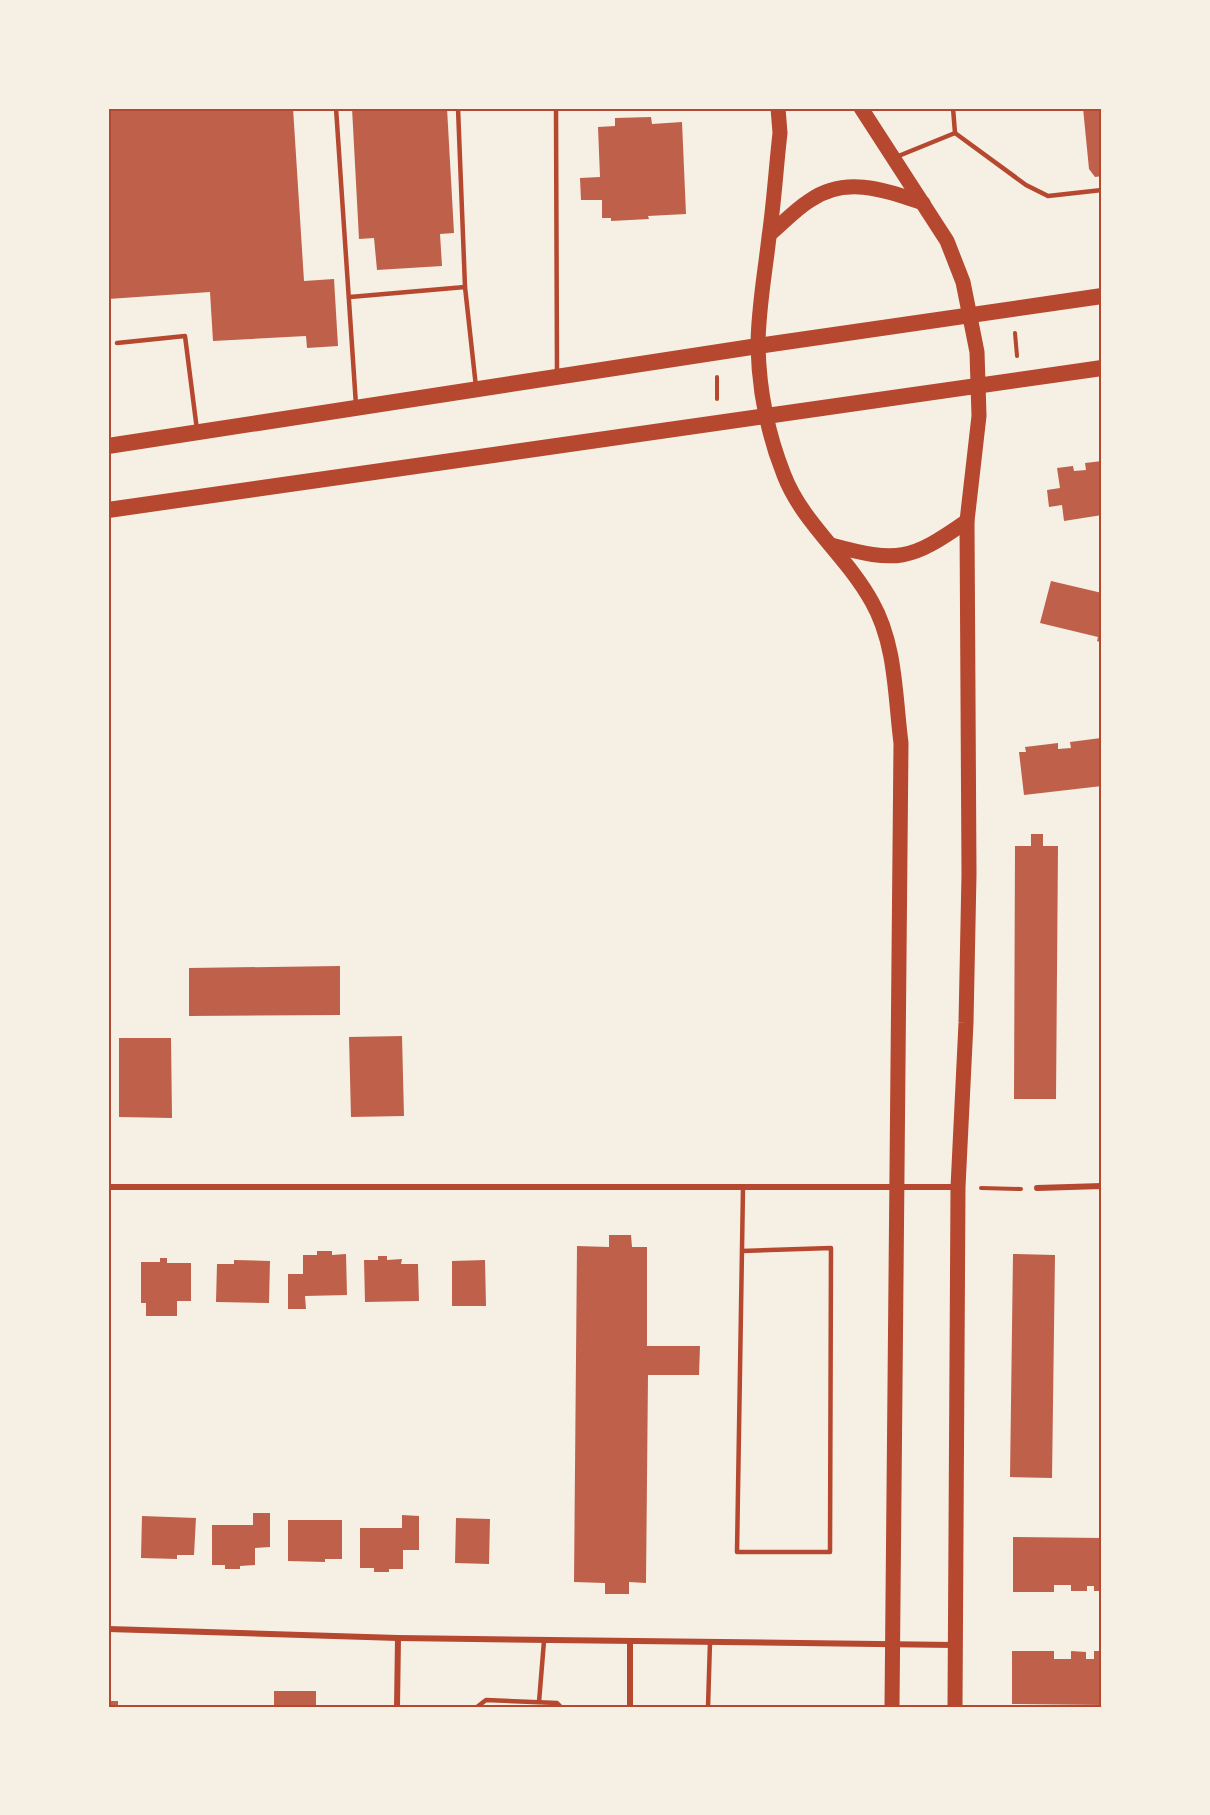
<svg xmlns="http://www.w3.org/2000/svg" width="1210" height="1815" font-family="Signika,sans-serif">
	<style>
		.building { fill: #bf614a }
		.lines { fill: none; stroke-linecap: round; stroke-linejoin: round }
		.path { stroke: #b5482f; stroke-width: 4 }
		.service { stroke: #b5482f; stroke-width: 4.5 }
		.minor { stroke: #b5482f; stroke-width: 6 }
		.primary { stroke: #b5482f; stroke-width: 15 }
		.trunk { stroke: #b5482f; stroke-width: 16 }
		.neatline { fill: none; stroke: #b5482f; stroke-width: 2 }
	</style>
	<rect width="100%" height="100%" fill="#f6efe4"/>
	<g class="building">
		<polygon points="108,108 293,108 304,281 334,279 338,346 307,348 306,336 213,341 210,292 108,299"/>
		<polygon points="352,108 447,108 454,233 440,234 442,266 377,270 374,238 359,239"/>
		<polygon points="1083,108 1102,108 1102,176 1095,177 1089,169"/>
		<polygon points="651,117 652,124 682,122 686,214 648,216 649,219 611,221 611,218 602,218 602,200 581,200 580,178 600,177 598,127 615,126 615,118"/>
		<polygon points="1102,461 1102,515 1064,521 1062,505 1049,507 1047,490 1060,488 1057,468 1073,466 1074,471 1086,470 1085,463"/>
		<polygon points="1051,581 1102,593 1102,643 1097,641 1098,637 1040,623"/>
		<polygon points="1101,738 1102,786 1024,795 1019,752 1026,752 1025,747 1058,743 1058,749 1071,748 1070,742"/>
		<polygon points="1031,834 1043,834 1043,846 1058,846 1056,1099 1014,1099 1015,846 1031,846"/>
		<polygon points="340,966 340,1015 189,1016 189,968"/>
		<polygon points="402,1036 404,1116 351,1117 349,1037"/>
		<polygon points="119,1038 171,1038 172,1118 119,1117"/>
		<polygon points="609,1235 631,1235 632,1247 647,1247 647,1346 700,1346 699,1375 648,1375 646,1583 629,1582 629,1594 605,1594 605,1583 574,1582 577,1246 609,1247"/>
		<polygon points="317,1251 332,1251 332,1255 346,1254 347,1295 305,1296 306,1309 288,1309 288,1274 303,1274 303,1255 317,1255"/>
		<polygon points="1013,1254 1055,1255 1052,1478 1010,1477"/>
		<polygon points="378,1256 387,1256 387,1260 402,1259 401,1264 418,1264 419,1301 365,1302 364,1260 378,1260"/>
		<polygon points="160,1258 167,1258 167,1263 191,1263 191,1301 177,1301 177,1316 146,1316 146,1303 141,1303 141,1262 160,1262"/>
		<polygon points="234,1260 270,1261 269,1303 216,1302 217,1264 234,1264"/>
		<polygon points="485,1260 486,1306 452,1306 452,1261"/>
		<polygon points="253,1513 270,1513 270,1547 255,1548 255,1565 240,1566 240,1569 225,1569 225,1565 212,1565 212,1525 253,1525"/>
		<polygon points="402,1515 419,1516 419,1550 403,1550 403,1569 389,1569 389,1572 374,1572 374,1568 360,1568 360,1528 402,1528"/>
		<polygon points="142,1516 196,1518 194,1555 177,1555 177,1559 141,1558"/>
		<polygon points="456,1518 490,1519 489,1564 455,1563"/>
		<polygon points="288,1520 342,1520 342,1559 325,1559 325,1562 288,1561"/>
		<polygon points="1013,1537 1102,1538 1102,1591 1094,1591 1094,1586 1087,1586 1087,1591 1071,1591 1071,1585 1054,1585 1054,1592 1013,1592"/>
		<polygon points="1012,1651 1054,1651 1054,1659 1071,1659 1071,1651 1086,1652 1086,1659 1094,1659 1094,1651 1102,1651 1102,1705 1012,1704"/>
		<rect x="274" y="1691" width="42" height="16"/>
		<rect x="108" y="1701" width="10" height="6"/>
	</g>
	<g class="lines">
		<g class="path">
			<polyline points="1015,333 1017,356"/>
			<polyline points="717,377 717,399"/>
			<polyline points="981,1188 1021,1189"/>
		</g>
		<g class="service">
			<polyline points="336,108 356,405"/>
			<polyline points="458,108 465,287 476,387"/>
			<polyline points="556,108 557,374"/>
			<polyline points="953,108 955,133"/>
			<polyline points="955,133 1026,185 1048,196 1102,190"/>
			<polyline points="896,157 955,133"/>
			<polyline points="350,297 465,287"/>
			<polyline points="117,343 185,336 197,430"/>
			<polyline points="742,1251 831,1248 830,1552 737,1552 743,1188"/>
			<polyline points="539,1702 544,1641"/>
			<polyline points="477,1707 486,1700 557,1703 561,1707"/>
			<polyline points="708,1707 710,1642"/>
		</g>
		<g class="minor">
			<polyline points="108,1187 957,1187"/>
			<polyline points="1037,1188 1102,1186"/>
			<polyline points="108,1629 398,1638 954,1645"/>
			<polyline points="397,1707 398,1638"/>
			<polyline points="630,1707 630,1642"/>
		</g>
		<g class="primary">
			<path d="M 778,108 L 780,133 C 776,168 774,203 769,237 C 765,273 758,310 758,346 C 759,389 768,435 784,475 C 803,524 847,556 872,602 C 896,644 895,697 901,743 L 892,1707"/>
			<polyline points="861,108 947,241 963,282 977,352 979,416 967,521 969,874 966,1023 958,1187 955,1707"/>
			<path d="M 770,234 C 783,223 795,210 809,201 C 845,175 885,190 923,203"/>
			<path d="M 831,545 C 898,563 910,561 967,521"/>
		</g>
		<g class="trunk">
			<polyline points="108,446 758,346 1102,296"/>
			<polyline points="108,510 1102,368"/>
		</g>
	</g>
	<rect width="1210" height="1815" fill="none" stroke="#f6efe4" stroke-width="219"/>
	<rect x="110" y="110" width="990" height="1596" class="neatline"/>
</svg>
